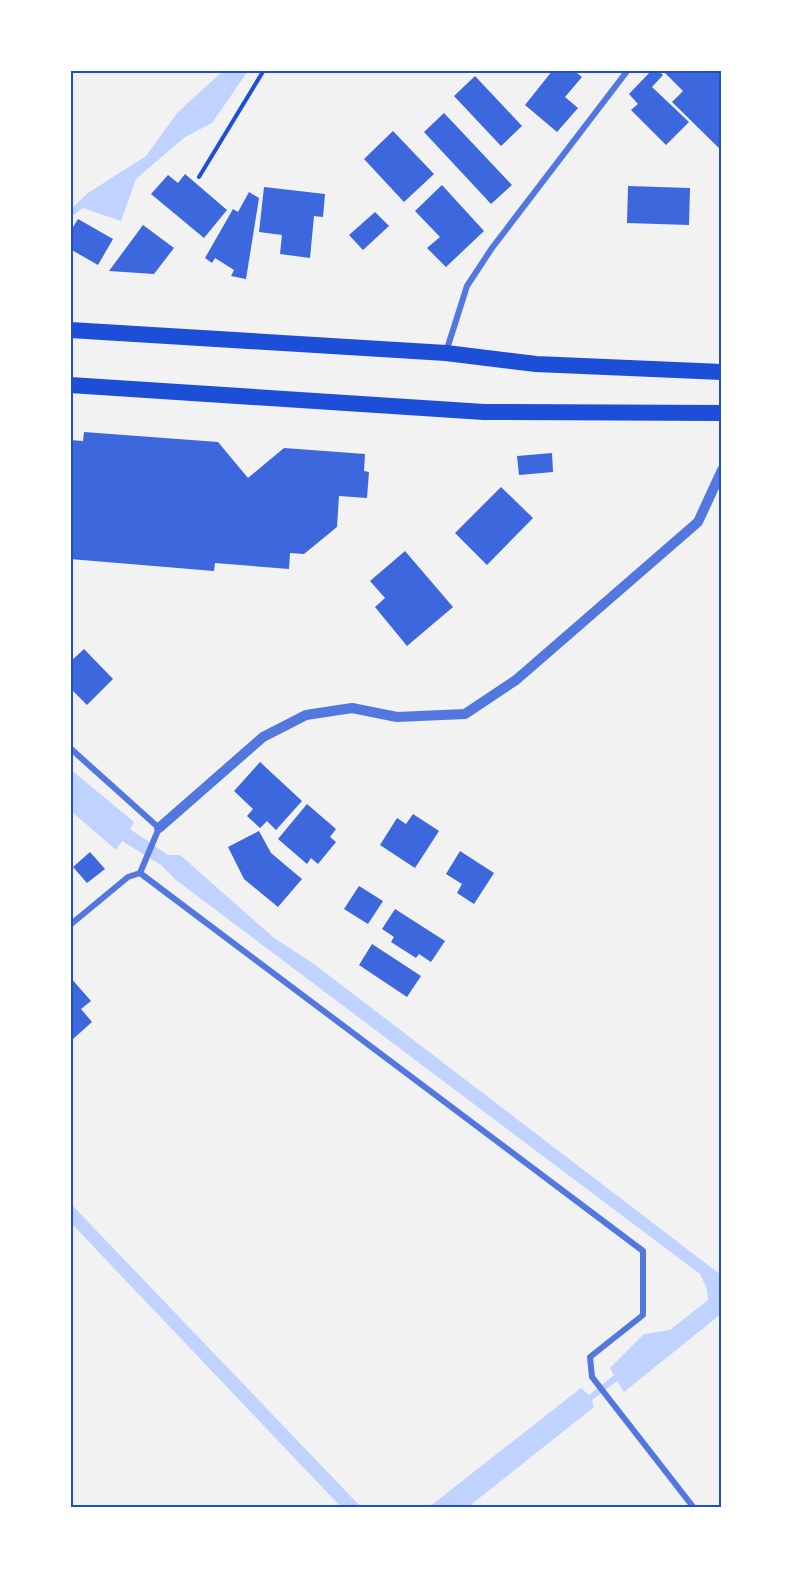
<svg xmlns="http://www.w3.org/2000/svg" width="792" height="1578" font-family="'Work Sans',sans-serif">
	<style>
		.water { fill: #bfd3fe }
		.building { fill: #3d67dc }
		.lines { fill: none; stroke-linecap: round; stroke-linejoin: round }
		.path { stroke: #1d4ed8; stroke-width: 4 }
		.minor { stroke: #5277de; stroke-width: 6 }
		.tertiary { stroke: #5277de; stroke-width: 10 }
		.trunk { stroke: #1d4ed8; stroke-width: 16 }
		.neatline { fill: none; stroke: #1d4ed8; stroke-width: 2 }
	</style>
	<rect width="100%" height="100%" fill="#f2f2f2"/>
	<g class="water">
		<polygon points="223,71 248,71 212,123 185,137 136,179 121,221 83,208 71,217 71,209 88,193 146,156 178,112"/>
		<polygon points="70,769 134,822 130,829 168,855 180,855 274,938 314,964 721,1275 721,1314 624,1392 617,1381 592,1400 594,1407 468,1507 429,1507 581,1388 589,1395 614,1375 610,1368 644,1334 670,1330 708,1300 707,1289 700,1274 176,880 161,865 122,841 116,850 71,811"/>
		<polygon points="70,1204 71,1204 361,1507 341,1507 71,1223"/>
	</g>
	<g class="building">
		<polygon points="553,70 573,70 582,77 565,97 578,108 557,132 525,105"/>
		<polygon points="652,70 658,70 663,75 652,87 689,122 666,145 631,110 638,104 629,94"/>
		<polygon points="662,70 722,70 722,151 672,102 683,91"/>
		<polygon points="475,76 522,126 501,146 454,96"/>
		<polygon points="444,113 512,185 491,204 424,132"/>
		<polygon points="393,131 434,174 404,202 364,159"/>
		<polygon points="185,174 227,210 204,238 151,194 168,175 178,183"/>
		<polygon points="442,185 484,231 446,267 427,248 440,237 415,211"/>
		<polygon points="628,186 690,188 689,225 627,223"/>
		<polygon points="264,187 325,194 323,217 314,216 310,258 280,254 282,235 259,232"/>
		<polygon points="249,192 259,198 246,279 231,276 234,270 215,258 212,263 205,258 233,209 238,212"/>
		<polygon points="375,212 389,226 363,250 349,235"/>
		<polygon points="78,219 113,239 98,265 70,249 70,232"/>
		<polygon points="143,225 174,248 154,274 109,271"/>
		<polygon points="84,432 218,442 248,478 284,448 365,454 364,471 369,472 367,498 339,496 337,527 304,554 290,553 289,569 215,563 214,571 70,559 70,440 83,441"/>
		<polygon points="552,453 553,472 519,475 517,456"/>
		<polygon points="501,487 533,518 487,565 455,533"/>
		<polygon points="405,551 453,607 407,646 375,607 385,598 370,581"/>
		<polygon points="84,649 113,679 87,705 70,688 70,662"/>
		<polygon points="260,762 302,801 276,830 267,821 260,828 247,816 253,809 234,791"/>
		<polygon points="307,804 336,829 330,837 336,842 318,864 311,858 307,864 278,839"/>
		<polygon points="413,814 439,831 415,868 380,845 397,818 406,824"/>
		<polygon points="259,831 271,853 302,879 278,907 244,879 228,847"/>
		<polygon points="460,851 494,873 474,904 457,893 462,884 446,874"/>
		<polygon points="90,852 105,869 87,883 73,867"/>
		<polygon points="359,886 383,901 368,924 344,909"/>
		<polygon points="395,909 445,941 431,962 419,954 416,958 391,942 394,937 382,929"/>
		<polygon points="372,944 421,976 407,997 359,965"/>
		<polygon points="70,977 91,1001 81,1009 92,1022 73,1039 70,1036"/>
	</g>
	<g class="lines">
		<polyline class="path" points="199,177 264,70"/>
		<g class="minor">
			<polyline points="446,352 467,286 492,248 628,70"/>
			<polyline points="70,748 159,828 140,873 128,877 70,925"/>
			<polyline points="140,873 643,1251 643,1315 590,1357 592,1377 694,1508"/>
		</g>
		<polyline class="tertiary" points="159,828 263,737 306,715 352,708 397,717 465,714 516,680 698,522 722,470"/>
		<g class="trunk">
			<polyline points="70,330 446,353 536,364 722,372"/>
			<polyline points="70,385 484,412 722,413"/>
		</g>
	</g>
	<rect width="792" height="1578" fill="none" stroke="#ffffff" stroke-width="144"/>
	<rect x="72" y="72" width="648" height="1434" class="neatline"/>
</svg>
